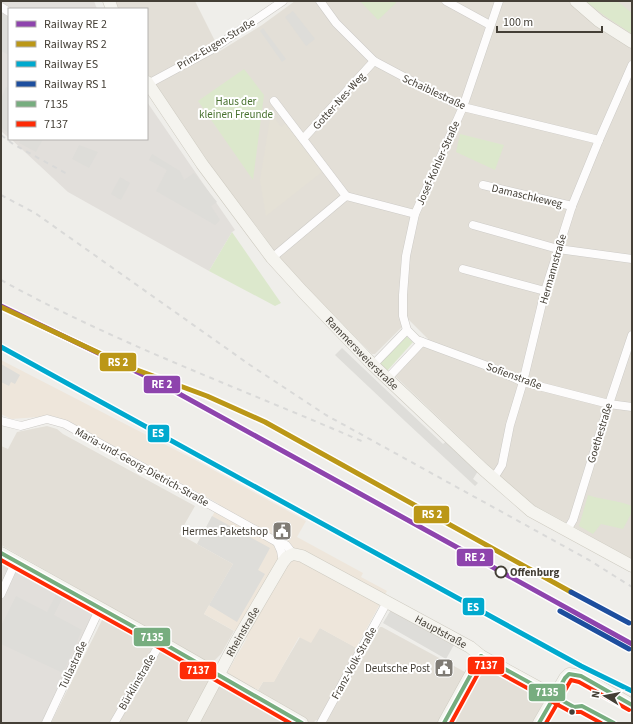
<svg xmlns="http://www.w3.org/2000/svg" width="633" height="724" font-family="'Source Sans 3',sans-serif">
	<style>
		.residential { fill: #e3dfd7 }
		.commercial { fill: #eee6db }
		.industrial { fill: #e2dfdb }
		.education { fill: #e5e1d6 }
		.green { fill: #dce8cc }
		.parking { fill: #deddd9 }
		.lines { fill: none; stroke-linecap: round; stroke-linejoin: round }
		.street-casing { stroke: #cdcbc7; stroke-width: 9 }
		.secondary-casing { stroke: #cecbc1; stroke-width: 13 }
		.street { stroke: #fdfcfc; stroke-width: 8 }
		.secondary { stroke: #f5f4ef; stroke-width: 12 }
		.rail { stroke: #d9d9d8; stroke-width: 2; stroke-dasharray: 5 5; stroke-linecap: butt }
		.bus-1-casing { stroke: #fff; stroke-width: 7 }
		.bus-2-casing { stroke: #fff; stroke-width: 7 }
		.bus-1 { stroke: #77ad7f; stroke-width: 4 }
		.bus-2 { stroke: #fe2b06; stroke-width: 4 }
		.rail-1-casing { stroke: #fff; stroke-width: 8 }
		.rail-2-casing { stroke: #fff; stroke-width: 8 }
		.rail-3-casing { stroke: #fff; stroke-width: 8 }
		.rail-4-casing { stroke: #fff; stroke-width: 8 }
		.rail-1 { stroke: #8e44ad; stroke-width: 5 }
		.rail-2 { stroke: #bb9717; stroke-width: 5 }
		.rail-3 { stroke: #00a9ce; stroke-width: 5 }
		.rail-4 { stroke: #1d4e9e; stroke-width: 5 }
		.stop-dot { fill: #fff; stroke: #443f36; stroke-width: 2 }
		.bus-dot { fill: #443f36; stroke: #fff; stroke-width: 1.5 }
		.labels { text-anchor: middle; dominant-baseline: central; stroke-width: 4; stroke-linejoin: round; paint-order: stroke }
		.street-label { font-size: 11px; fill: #443f36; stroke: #fff }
		.park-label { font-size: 11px; fill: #48712f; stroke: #fff }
		.poi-label { font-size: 11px; fill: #443f36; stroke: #fff; text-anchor: end }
		.stop-label { font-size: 11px; font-weight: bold; fill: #443f36; stroke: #fff; text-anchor: start }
		.line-badge { stroke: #fff; stroke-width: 1.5 }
		.badge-label { font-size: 11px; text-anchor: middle; font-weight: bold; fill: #fff }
	</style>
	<rect width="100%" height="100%" fill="#efeeea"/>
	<g class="residential">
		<polygon points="114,1 195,1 220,51 262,25 295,1 632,1 632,560 578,529 526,501 394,375 428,339 409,320 375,354 372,354 283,263 261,232 240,206 155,87 147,73 147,9 118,9"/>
		<polygon points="47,426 57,429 63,434 195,506 179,534 233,564 204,614 234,631 221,654 213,662 205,678 251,702 263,682 274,681 300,637 320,628 366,653 380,627 382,627 476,678 481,669 484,668 543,700 543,703 532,723 321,723 316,720 313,723 51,723 109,606 1,545 1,446 8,449 17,432"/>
	</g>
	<polygon class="commercial" points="1,360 197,461 306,521 297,537 363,573 361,577 387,591 356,648 320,628 311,643 299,637 274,682 263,682 258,690 227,673 247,638 204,614 233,564 197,544 219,504 70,422 53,416 11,419 1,414"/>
	<g class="industrial">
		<polygon points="1,1 94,1 97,9 9,9 9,138 1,131"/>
		<polygon points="147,102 235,230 232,232 209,271 68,192 11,139 147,139"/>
		<polygon points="1,562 94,613 44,723 1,723"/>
	</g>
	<polygon class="education" points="271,113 281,127 286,123 322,172 266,216 260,180"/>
	<g class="green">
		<polygon points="360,1 395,1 396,3 378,20"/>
		<polygon points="585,1 617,1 632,13 632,34 605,16"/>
		<polygon points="244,69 264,95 253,180 198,101"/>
		<polygon points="460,134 504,145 495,170 456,152"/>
		<polygon points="232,232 281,303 275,306 209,271"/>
		<polygon points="405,335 413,342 387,371 379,364"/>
		<path d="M 588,495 C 602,500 618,500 632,506 L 632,512 L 623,529 L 601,524 L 593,534 L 579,526 Z"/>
	</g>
	<g class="parking">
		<polygon points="293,11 315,39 306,46 285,17"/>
		<polygon points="1,13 9,17 9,55 1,51"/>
		<polygon points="263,28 286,59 282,62 260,31"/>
		<polygon points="6,87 9,88 9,134 1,127 1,99"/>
		<polygon points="21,139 43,139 36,152 19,143"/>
		<polygon points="79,145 98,152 89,168 72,159"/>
		<polygon points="152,154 180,171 184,180 194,173 217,202 211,206 220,220 215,225 156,191 167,170 149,160"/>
		<polygon points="120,177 130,183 121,200 111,194"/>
		<polygon points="342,348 443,444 448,440 478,471 473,479 478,483 475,486 406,422 335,355"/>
		<polygon points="1,364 20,375 15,384 11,382 9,386 1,382"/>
		<polygon points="212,516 270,548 258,570 265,574 237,622 209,605 233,564 197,544"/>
		<polygon points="56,595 62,599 54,615 82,630 63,673 1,644 1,626 16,596 47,612"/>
		<polygon points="392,608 455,643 446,659 383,623"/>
	</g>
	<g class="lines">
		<g class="street-casing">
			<g id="street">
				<polyline points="320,1 336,23 374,61 438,95 463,107 599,140"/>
				<polyline points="446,1 490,25"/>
				<polyline points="499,1 463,107 415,214 406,256 403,295 403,316 407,330 417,340 490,367 523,382 609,404 632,407"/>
				<polyline points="1,7 9,12"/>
				<polyline points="148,84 211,50 283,1"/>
				<polyline points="274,101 346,196"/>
				<polyline points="303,139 374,61"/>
				<polyline points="483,185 572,206"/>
				<polyline points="473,225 558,249 632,259"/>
				<polyline points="272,258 346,196 415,214"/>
				<polyline points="463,269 545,291"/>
				<polyline points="373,365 407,330"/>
				<polyline points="388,378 422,342"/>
				<polyline points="1,421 21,426 47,419 65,424 277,542 286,545 293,554"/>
				<polyline points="492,478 497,473 502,465 510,425 523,382 545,291 572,206 599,140 632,65"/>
				<polyline points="567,530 573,520 609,404 632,335"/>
				<polyline points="277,542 281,551 283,562"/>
				<polyline points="1,594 16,561"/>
				<polyline points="46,723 100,608"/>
				<polyline points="114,723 161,642"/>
				<polyline points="321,723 387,602"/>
			</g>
		</g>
		<g class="secondary-casing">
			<g id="secondary">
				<polyline points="109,1 112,9"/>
				<polyline points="576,1 599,21 632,42"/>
				<path id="s1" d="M 147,82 L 202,164 L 272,258 L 302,291 L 373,365 L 484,470 L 531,511 L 632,566"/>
				<polyline points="1,553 161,642 302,723"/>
				<path id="s2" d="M 193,723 L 236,642 L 283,562 L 287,557 L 293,554 L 302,556 L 470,647 L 481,656 L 554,696"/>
				<polyline points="444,723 481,656"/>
				<polyline points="539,723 565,678 569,674 581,676 632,705"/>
			</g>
		</g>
		<use href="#street" class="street"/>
		<use href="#secondary" class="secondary"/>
		<g class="rail">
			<polyline points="1,135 13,144 69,175"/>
			<polyline points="1,195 35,213 250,365 326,415 589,560 632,587"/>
			<path d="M 1,280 C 117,344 245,390 366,443"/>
		</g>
		<g class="bus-1-casing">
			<g id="bus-1">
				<polyline points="1,553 161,642 302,723"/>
				<polyline points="481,656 574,707 582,706 614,723"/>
				<polyline points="444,723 481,656"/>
				<polyline points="539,723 565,678 569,674 581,676 632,705"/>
			</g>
		</g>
		<g class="bus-2-casing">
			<g id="bus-2">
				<polyline points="1,560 158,647 290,723"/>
				<polyline points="478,661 571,712 581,712 601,723"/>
				<polyline points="451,723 486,659"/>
				<polyline points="546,723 571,680 579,682 629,710"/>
			</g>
		</g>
		<use href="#bus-1" class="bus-1"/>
		<use href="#bus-2" class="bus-2"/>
		<g class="rail-1-casing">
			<polyline id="rail-1" points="1,306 156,381 632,644"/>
		</g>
		<g class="rail-2-casing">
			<polyline id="rail-2" points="1,307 129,367 207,396 265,422 571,592"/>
		</g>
		<g class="rail-3-casing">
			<polyline id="rail-3" points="1,347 581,666 632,691"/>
		</g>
		<g class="rail-4-casing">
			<g id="rail-4">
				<polyline points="571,592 629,623"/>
				<polyline points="560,611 629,649"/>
			</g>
		</g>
		<use href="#rail-1" class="rail-1"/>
		<use href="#rail-2" class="rail-2"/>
		<use href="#rail-3" class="rail-3"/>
		<use href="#rail-4" class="rail-4"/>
	</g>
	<defs>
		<g id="civic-square" transform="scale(1)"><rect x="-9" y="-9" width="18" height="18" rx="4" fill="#807c75" stroke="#fff"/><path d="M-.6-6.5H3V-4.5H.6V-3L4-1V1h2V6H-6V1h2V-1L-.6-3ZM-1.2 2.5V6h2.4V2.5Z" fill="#fff"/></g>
	</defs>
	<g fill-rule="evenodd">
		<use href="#civic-square" x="282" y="531"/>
		<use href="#civic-square" x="444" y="668"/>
	</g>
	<circle class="stop-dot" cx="501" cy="572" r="5.5"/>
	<circle class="bus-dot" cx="572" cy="712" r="3.5"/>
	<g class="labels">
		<g class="street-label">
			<text transform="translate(216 44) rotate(-31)">Prinz-Eugen-Straße</text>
			<text transform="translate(434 92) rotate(25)">Schaiblestraße</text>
			<text transform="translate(339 101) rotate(-48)">Gotter-Nes-Weg</text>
			<text transform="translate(438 163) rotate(-66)">Josef-Kohler-Straße</text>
			<text transform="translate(527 196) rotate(13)">Damaschkeweg</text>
			<text transform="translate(553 269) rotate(-74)">Hermannstraße</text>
			<text stroke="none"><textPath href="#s1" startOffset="347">Rammersweierstraße</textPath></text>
			<text transform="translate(514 376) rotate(20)">Sofienstraße</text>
			<text transform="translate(600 433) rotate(-73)">Goethestraße</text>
			<text transform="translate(142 467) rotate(29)">Maria-und-Georg-Dietrich-Straße</text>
			<text stroke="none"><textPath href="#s2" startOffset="104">Rheinstraße</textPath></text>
			<text stroke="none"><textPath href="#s2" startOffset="365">Hauptstraße</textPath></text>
			<text transform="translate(354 663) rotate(-61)">Franz-Volk-Straße</text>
			<text transform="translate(73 665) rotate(-65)">Tullastraße</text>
			<text transform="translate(137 682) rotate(-60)">Bürklinstraße</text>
		</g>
		<g class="park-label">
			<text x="236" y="101">Haus der<tspan x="236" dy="13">kleinen Freunde</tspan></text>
		</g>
		<g class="poi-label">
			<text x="268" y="531">Hermes Paketshop</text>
			<text x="430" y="668">Deutsche Post</text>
		</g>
		<g class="stop-label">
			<text x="510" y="572">Offenburg</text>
		</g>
	</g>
	<g class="line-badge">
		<rect x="99" y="352" width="38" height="20" rx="4" fill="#bb9717"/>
		<rect x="143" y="375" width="38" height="19" rx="4" fill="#8e44ad"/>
		<rect x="147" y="424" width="23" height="19" rx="4" fill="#00a9ce"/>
		<rect x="413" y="505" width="37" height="19" rx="4" fill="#bb9717"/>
		<rect x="456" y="548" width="38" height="19" rx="4" fill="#8e44ad"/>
		<rect x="462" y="597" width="23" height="19" rx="4" fill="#00a9ce"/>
		<rect x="133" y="627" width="38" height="20" rx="4" fill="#77ad7f"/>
		<rect x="467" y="656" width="38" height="19" rx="4" fill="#fe2b06"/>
		<rect x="179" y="661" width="38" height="19" rx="4" fill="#fe2b06"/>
		<rect x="528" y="683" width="38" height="19" rx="4" fill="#77ad7f"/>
	</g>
	<g class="badge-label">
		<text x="118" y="366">RS 2</text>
		<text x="162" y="388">RE 2</text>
		<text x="158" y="437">ES</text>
		<text x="432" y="518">RS 2</text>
		<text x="475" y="561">RE 2</text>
		<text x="473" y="611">ES</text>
		<text x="152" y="641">7135</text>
		<text x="486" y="669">7137</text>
		<text x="198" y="674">7137</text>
		<text x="547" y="696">7135</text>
	</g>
	<rect width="633" height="724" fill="none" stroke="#443f36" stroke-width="4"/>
	<rect x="8" y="8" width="140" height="132" fill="#ffffff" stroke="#b4b2af"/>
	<rect x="16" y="21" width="20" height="6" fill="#8e44ad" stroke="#b4b2af"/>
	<text x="44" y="28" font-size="12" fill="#443f36">Railway RE 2</text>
	<rect x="16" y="41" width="20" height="6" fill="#bb9717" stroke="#b4b2af"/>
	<text x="44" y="48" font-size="12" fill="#443f36">Railway RS 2</text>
	<rect x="16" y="61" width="20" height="6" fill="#00a9ce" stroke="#b4b2af"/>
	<text x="44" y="68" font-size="12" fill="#443f36">Railway ES</text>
	<rect x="16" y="81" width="20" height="6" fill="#1d4e9e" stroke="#b4b2af"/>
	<text x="44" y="88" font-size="12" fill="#443f36">Railway RS 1</text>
	<rect x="16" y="101" width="20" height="6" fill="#77ad7f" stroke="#b4b2af"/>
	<text x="44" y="108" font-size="12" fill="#443f36">7135</text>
	<rect x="16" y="121" width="20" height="6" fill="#fe2b06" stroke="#b4b2af"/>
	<text x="44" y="128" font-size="12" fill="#443f36">7137</text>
	<g transform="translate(605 696) rotate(280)" stroke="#ffffff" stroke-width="3" paint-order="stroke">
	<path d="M0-3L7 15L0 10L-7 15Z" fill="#443f36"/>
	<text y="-6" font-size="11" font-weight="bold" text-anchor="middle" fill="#443f36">N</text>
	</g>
	<path d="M497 26v6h105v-6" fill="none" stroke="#443f36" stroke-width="2"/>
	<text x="503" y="26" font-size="12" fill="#443f36" stroke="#ffffff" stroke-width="3" paint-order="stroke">100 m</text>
</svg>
